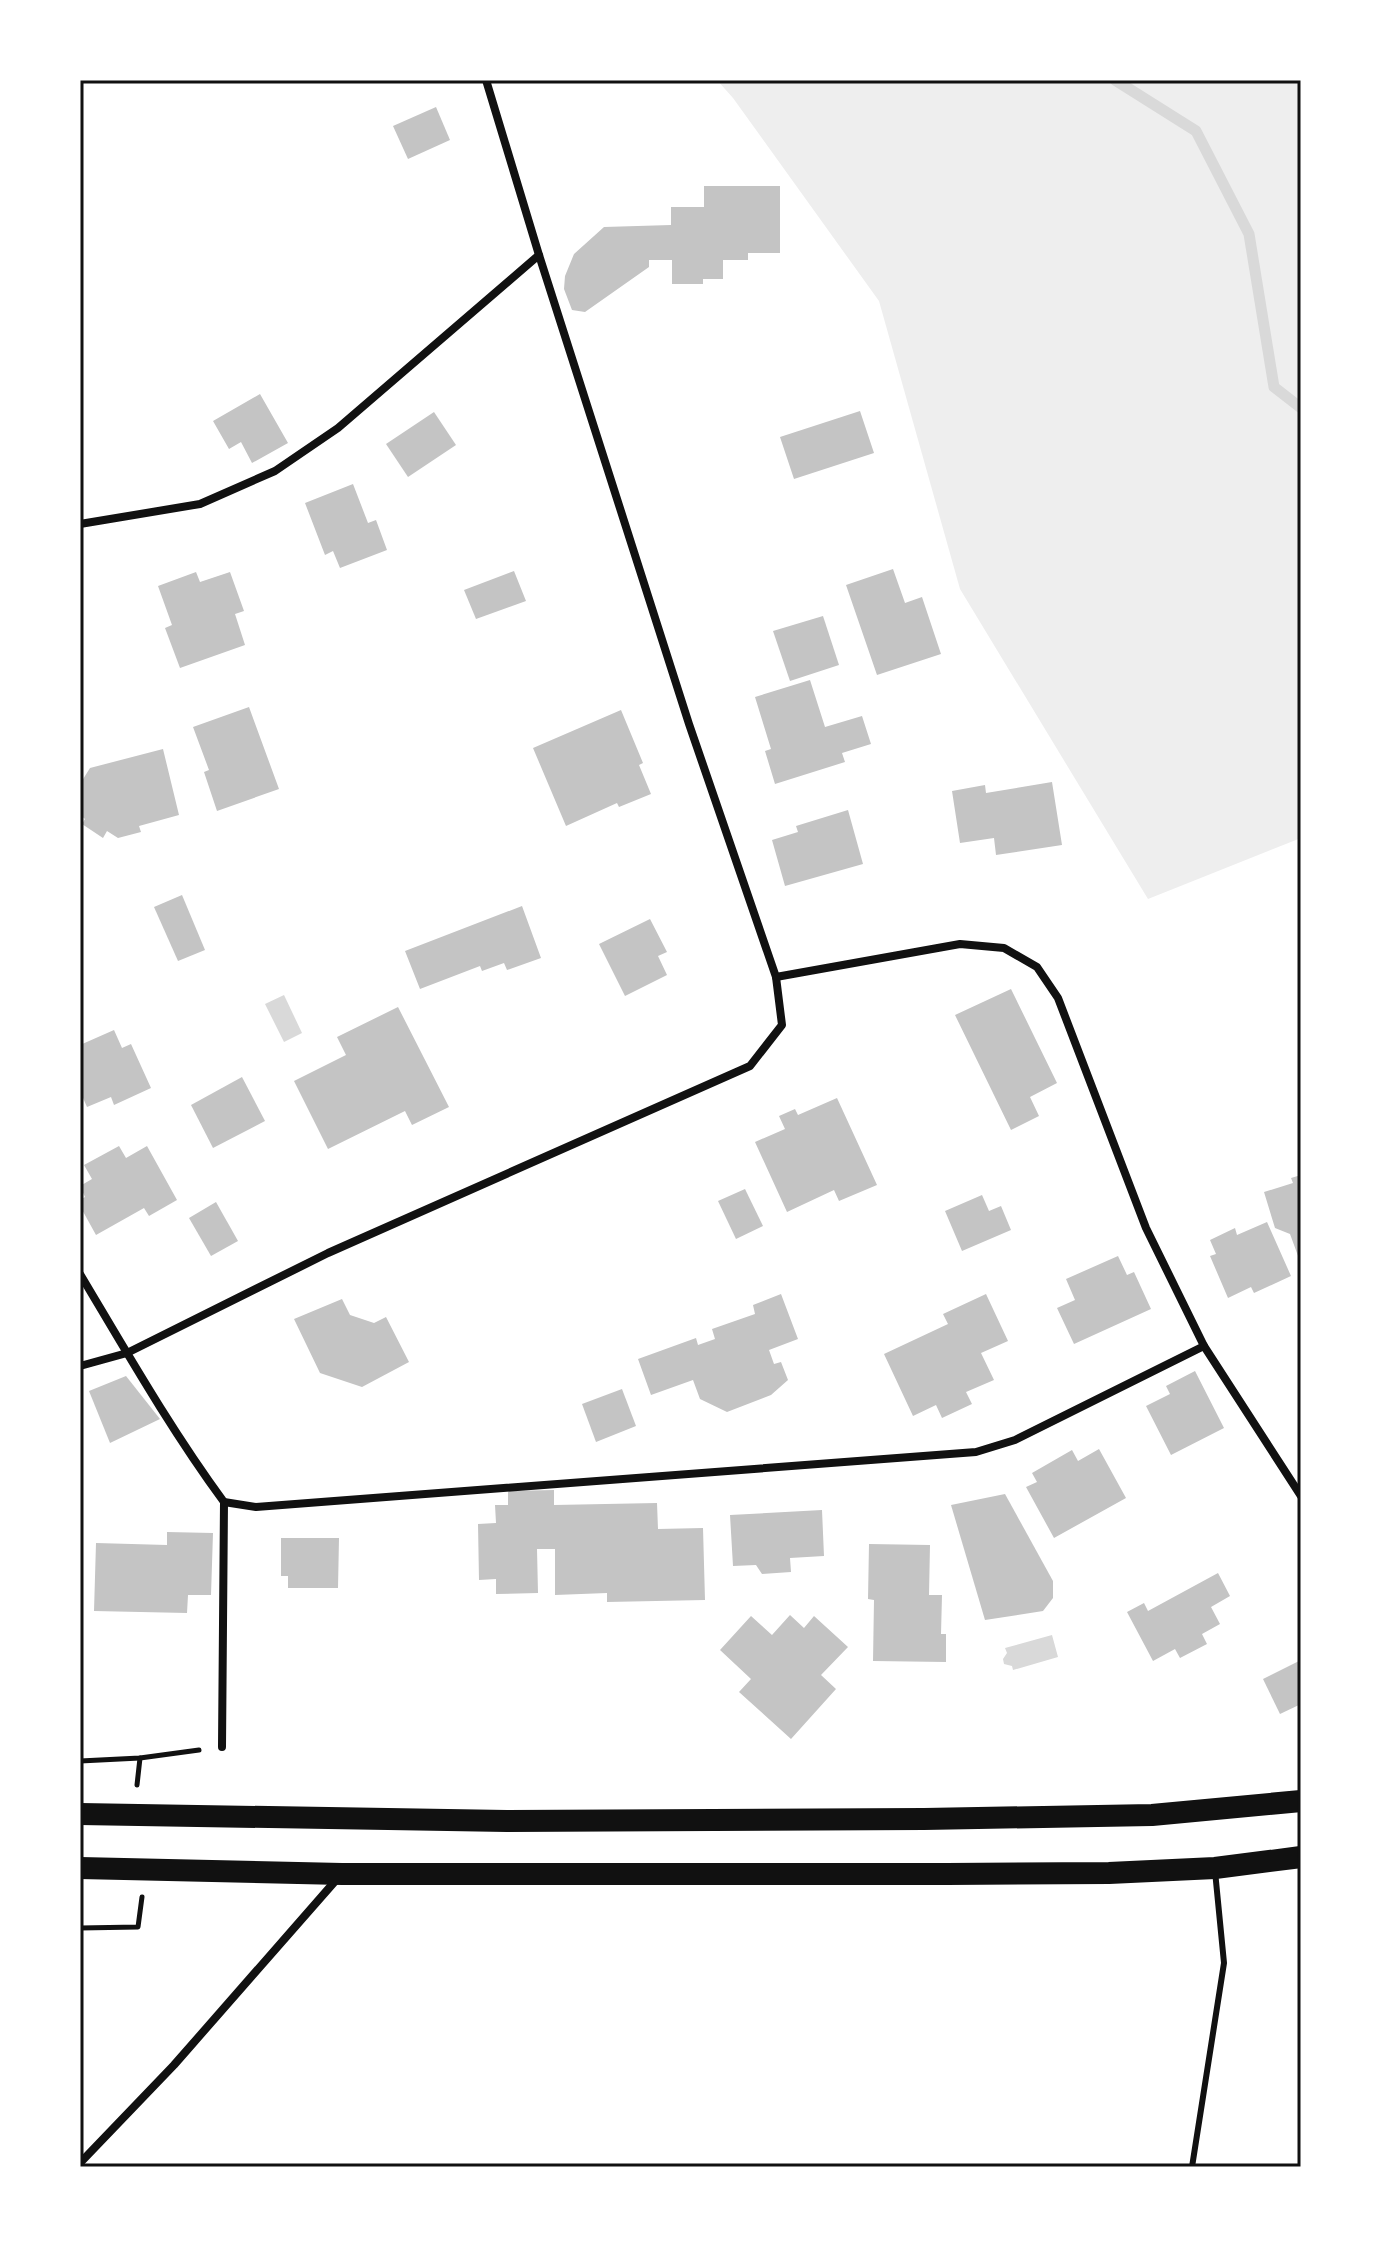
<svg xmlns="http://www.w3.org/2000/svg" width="1381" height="2247" font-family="'Noto Sans',sans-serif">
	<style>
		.green { fill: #eee }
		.water { fill: #d9d9d9 }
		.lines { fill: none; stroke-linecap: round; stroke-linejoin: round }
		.stream { stroke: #d9d9d9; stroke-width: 11 }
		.building { fill: #c4c4c4 }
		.path { stroke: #111; stroke-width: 5 }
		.service { stroke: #111; stroke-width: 6 }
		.minor { stroke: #111; stroke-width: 8 }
		.trunk { stroke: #111; stroke-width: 22 }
		.neatline { fill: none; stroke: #111; stroke-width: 3 }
	</style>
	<rect width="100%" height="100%" fill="#fff"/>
	<polygon class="green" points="717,80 1301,80 1301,838 1148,899 960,589 879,301 733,98"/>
	<g class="water">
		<polygon points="284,995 302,1033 284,1042 265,1004"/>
		<polygon points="1052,1635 1058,1657 1013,1670 1012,1666 1004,1664 1003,1659 1007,1653 1005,1648"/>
	</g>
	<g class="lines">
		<polyline class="stream" points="1115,80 1196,131 1249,234 1274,387 1301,408"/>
	</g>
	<g class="building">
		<polygon points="436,107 450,140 408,159 393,126"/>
		<polygon points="704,186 780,186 780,253 748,253 748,260 723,260 723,279 703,279 703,284 672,284 672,260 649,260 649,267 585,312 572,310 564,289 565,276 574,254 604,227 671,225 671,207 704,207"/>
		<polygon points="260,394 288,443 252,463 241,442 229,449 213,421"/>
		<polygon points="860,411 874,453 794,479 780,437"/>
		<polygon points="434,412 456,445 408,477 386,444"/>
		<polygon points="353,484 368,523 376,520 387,550 340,568 333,551 325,555 305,503"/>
		<polygon points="893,569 905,603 922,597 941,654 877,675 846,585"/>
		<polygon points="514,571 526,601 476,619 464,590"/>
		<polygon points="196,572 200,582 230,572 244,611 235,614 245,645 180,668 165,628 172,625 158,586"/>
		<polygon points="823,616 839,665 790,681 773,631"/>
		<polygon points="810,680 825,727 862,716 871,744 842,753 845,762 775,784 765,751 771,749 755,697"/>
		<polygon points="249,707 279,789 217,811 204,772 209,770 193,727"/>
		<polygon points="621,710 643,763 639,765 651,794 619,807 617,803 566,826 533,748"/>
		<polygon points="163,749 179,815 139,826 141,832 118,838 107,831 103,838 82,824 85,819 80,815 80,784 90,768"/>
		<polygon points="1052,782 1062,845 996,855 994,838 960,843 952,791 985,785 986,793"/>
		<polygon points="848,810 863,864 785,886 772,840 798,832 796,826"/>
		<polygon points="182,895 205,950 178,961 154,907"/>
		<polygon points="522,906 541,958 507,970 504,963 482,971 480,966 420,989 405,951"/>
		<polygon points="650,919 667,952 658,956 667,975 625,996 599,944"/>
		<polygon points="1011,989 1057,1083 1030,1097 1039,1116 1011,1130 955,1015"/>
		<polygon points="398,1007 449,1107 412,1125 405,1111 328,1149 294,1081 346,1055 337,1037"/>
		<polygon points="114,1030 122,1048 131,1044 151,1088 114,1105 111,1097 87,1107 80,1091 80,1045"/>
		<polygon points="242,1077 265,1121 213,1148 191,1105"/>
		<polygon points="837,1098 877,1185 839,1201 834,1190 787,1212 755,1142 785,1129 779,1116 795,1109 798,1115"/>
		<polygon points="119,1146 126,1158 147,1146 177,1200 149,1216 144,1208 96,1235 80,1206 80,1200 85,1197 80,1186 92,1179 84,1165"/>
		<polygon points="1301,1175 1301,1264 1290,1234 1275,1228 1264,1192 1293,1183 1291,1178"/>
		<polygon points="745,1189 763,1226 736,1239 718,1201"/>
		<polygon points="982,1195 989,1211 1001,1206 1011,1230 962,1251 945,1211"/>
		<polygon points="216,1202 238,1241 211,1256 189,1218"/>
		<polygon points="1267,1222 1291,1276 1254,1293 1251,1287 1228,1298 1210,1256 1216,1254 1210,1240 1235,1228 1237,1235"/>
		<polygon points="1118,1256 1127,1275 1134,1272 1151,1309 1074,1344 1057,1308 1075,1300 1066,1279"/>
		<polygon points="781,1294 798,1339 769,1350 774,1364 781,1362 788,1380 771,1395 727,1412 700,1399 693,1380 651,1395 638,1359 696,1338 698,1345 715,1339 712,1329 755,1314 753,1305"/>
		<polygon points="986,1294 1008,1341 981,1353 994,1380 966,1392 972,1404 942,1418 936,1405 913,1416 884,1354 948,1324 943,1314"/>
		<polygon points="342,1299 350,1315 374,1323 386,1317 409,1362 362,1387 320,1373 294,1319"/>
		<polygon points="1195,1371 1224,1428 1171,1455 1146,1406 1170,1394 1166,1386"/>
		<polygon points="126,1376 160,1419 110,1443 89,1391"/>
		<polygon points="622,1389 636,1426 596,1442 582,1404"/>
		<polygon points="1099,1449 1126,1498 1054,1538 1026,1487 1037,1482 1032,1473 1072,1450 1078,1461"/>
		<polygon points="554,1490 554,1505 657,1503 658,1529 703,1528 705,1600 607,1602 607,1593 555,1595 555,1549 537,1549 538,1593 496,1594 496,1579 479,1580 478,1524 496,1523 495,1505 508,1505 508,1491"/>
		<polygon points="1005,1494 1053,1581 1053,1598 1043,1611 985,1620 951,1505"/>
		<polygon points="822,1510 824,1556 790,1558 791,1572 762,1574 756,1565 733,1566 730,1515"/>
		<polygon points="167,1532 213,1533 211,1595 188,1595 187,1613 94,1611 96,1543 167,1545"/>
		<polygon points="281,1538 339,1538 338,1588 288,1588 288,1576 281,1576"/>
		<polygon points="869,1544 930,1545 929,1595 942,1595 941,1634 946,1634 946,1662 873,1661 874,1600 868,1599"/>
		<polygon points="1218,1573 1230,1596 1211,1607 1220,1624 1202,1634 1207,1644 1180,1658 1175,1649 1153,1661 1127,1612 1144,1603 1148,1611"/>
		<polygon points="790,1615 804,1628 814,1616 848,1647 821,1675 836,1689 791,1739 739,1692 751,1679 720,1650 751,1616 772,1635"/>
		<polygon points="1301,1660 1301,1704 1280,1714 1263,1679"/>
	</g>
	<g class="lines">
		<g class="path">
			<polyline points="80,1761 140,1758 199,1750"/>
			<polyline points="137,1785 140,1758"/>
			<polyline points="80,1928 138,1927 142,1897"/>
		</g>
		<polyline class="service" points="1192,2167 1224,1963 1215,1871"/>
		<g class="minor">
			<polyline points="80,524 200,504 275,471 338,428 539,255"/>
			<polyline points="776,977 960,944 1004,948 1037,967 1058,998 1146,1228 1204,1346 1301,1496"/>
			<path d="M 80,1274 C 126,1351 171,1430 224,1502 L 222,1747"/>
			<polyline points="80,1366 127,1353 328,1253 750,1066 782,1025 776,977 689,724 539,255 486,80"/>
			<polyline points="224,1502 256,1507 976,1452 1015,1440 1204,1346"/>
			<polyline points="80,2163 174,2065 337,1879"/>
		</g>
		<g class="trunk">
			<polyline points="80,1814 507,1821 924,1819 1152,1815 1301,1801"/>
			<polyline points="80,1868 342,1874 947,1874 1109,1873 1215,1868 1301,1857"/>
		</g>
	</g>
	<rect width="1381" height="2247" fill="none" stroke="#ffffff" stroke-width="164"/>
	<rect x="82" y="82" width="1217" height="2083" class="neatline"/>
</svg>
